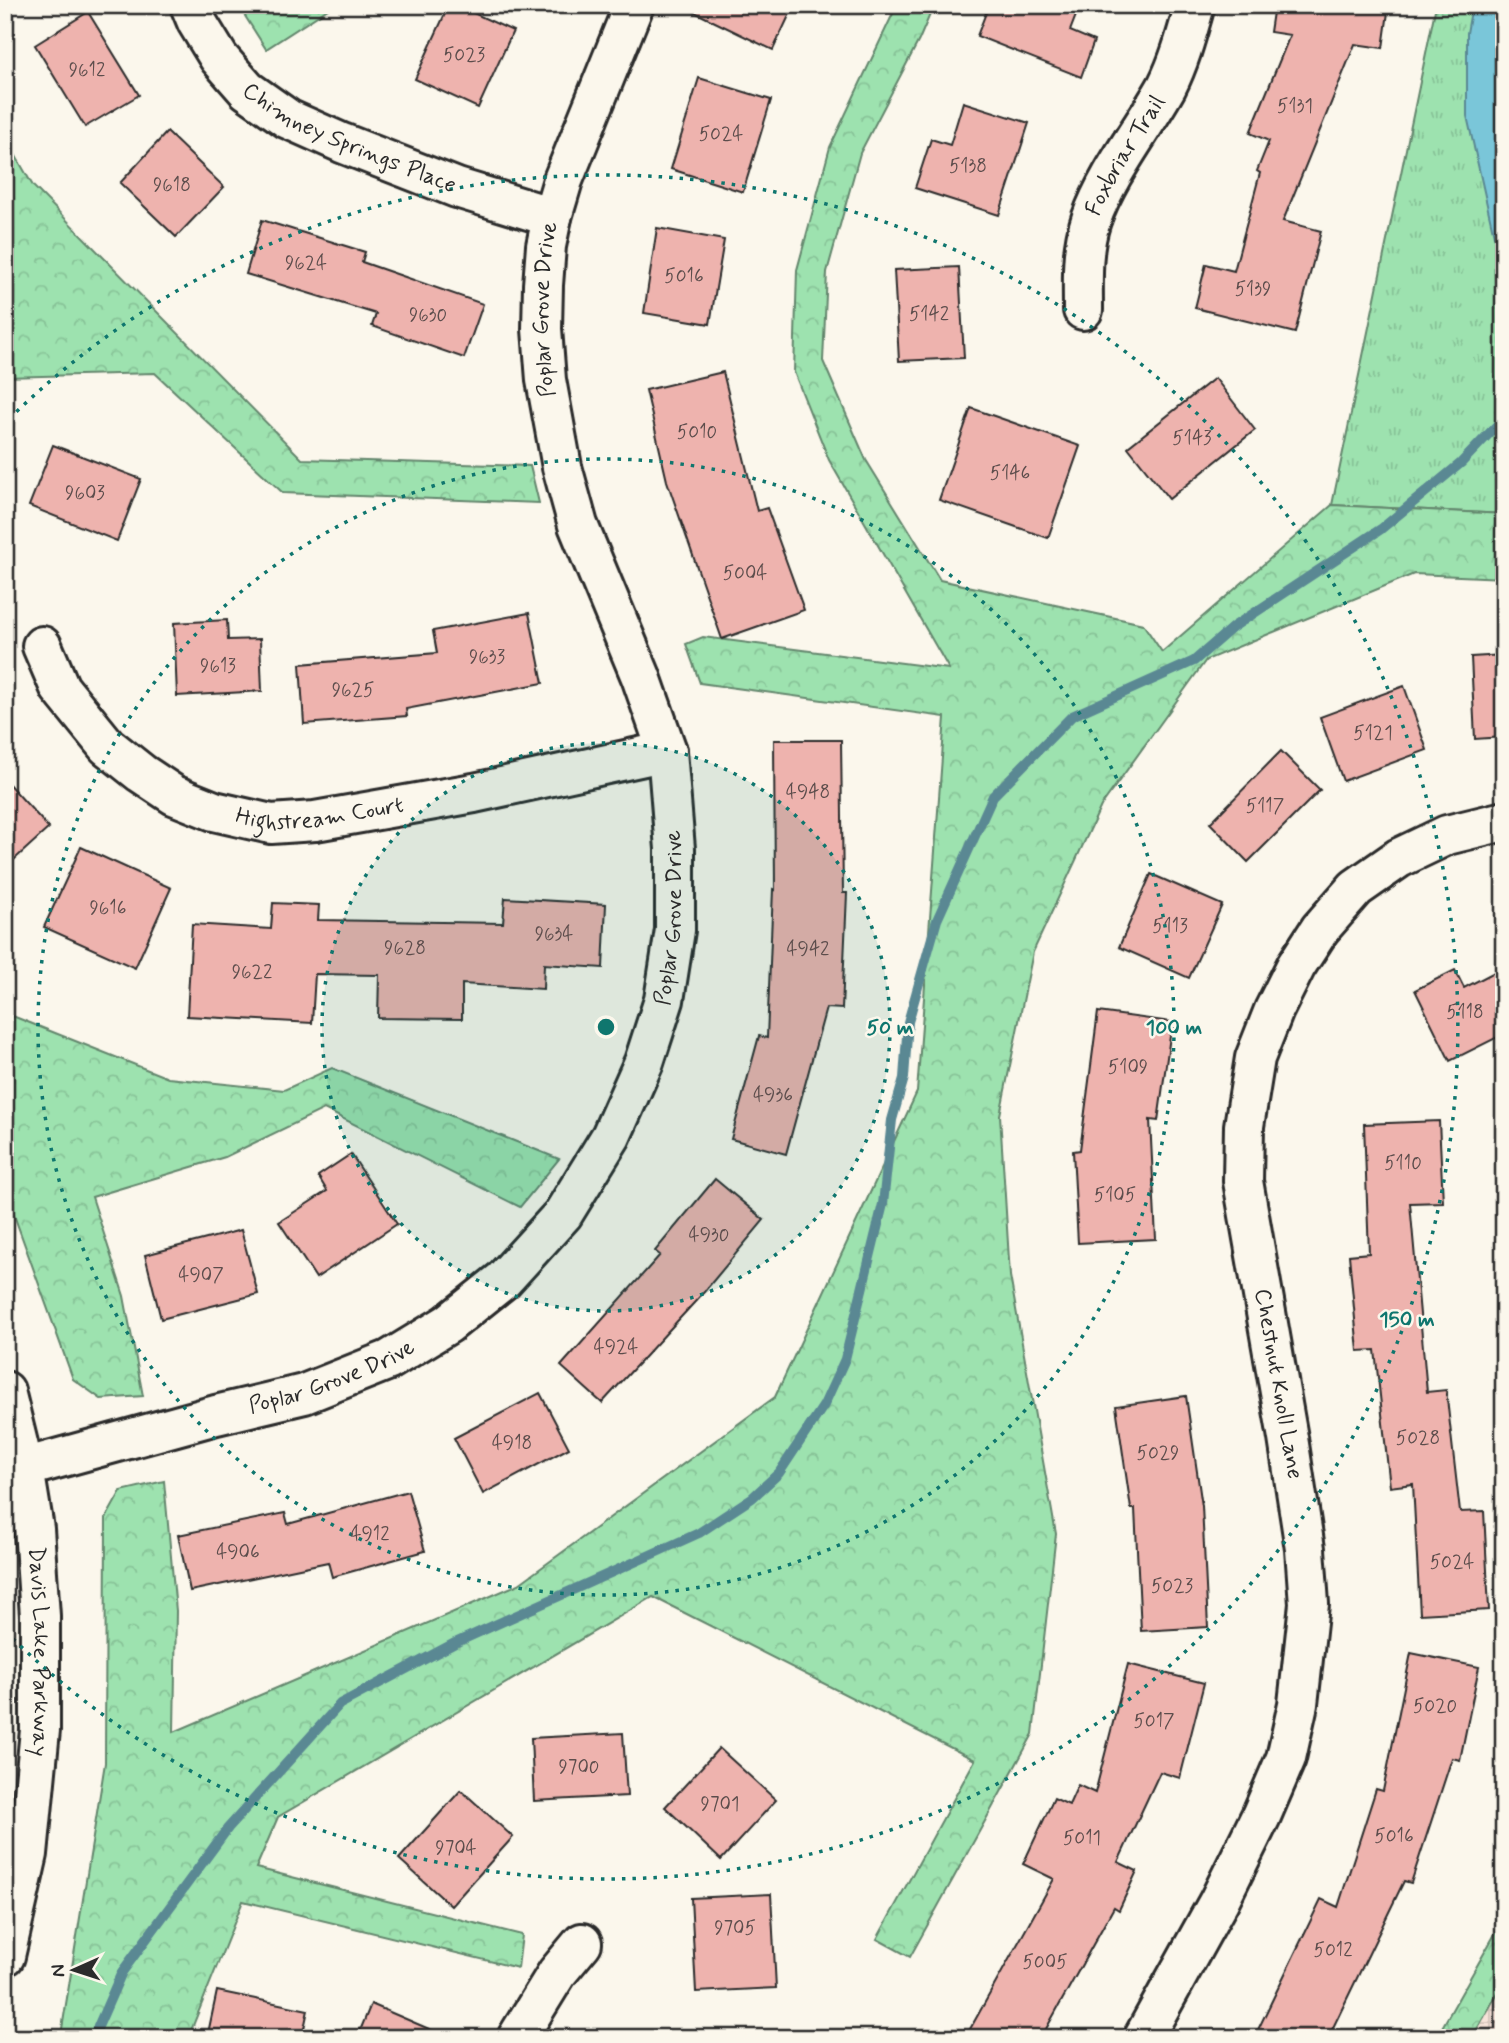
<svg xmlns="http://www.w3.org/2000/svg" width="1509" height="2043" font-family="Mynerve,sans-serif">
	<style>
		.industrial { fill: url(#industrial-grid) }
		.grass { fill: url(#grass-tufts); stroke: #64866d; stroke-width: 2 }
		.forest { fill: url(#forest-crowns); stroke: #64866d; stroke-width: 2 }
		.water { fill: #7ac6d9; stroke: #5a8893; stroke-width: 2 }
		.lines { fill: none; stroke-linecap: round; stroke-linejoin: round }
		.stream { stroke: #5a8893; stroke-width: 10 }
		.building { fill: #eeb3ae; stroke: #2b2b2b; stroke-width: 2 }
		.minor-casing { stroke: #2b2b2b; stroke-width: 44 }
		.minor { stroke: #fbf7ec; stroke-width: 38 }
		.ring { fill: none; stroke: #0f766e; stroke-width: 3.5; stroke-dasharray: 3.5 7 }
		.labels { text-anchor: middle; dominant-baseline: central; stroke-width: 5; stroke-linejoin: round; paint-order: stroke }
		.number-label { font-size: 19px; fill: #5c4d4c }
		.street-label { font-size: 23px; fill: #2b2b2b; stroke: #fbf7ec }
		.centre { fill: #0f766e; stroke: #fbf7ec; stroke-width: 3.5 }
		.ring-label { font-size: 21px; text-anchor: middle; font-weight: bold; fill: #0f766e; stroke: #fbf7ec; stroke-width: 5; stroke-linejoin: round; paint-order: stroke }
	</style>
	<defs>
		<pattern id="industrial-grid" width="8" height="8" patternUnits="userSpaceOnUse" patternTransform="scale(1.75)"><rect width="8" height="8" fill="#f7e3d9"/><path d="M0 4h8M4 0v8" fill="none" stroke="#d4c3ba"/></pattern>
		<pattern id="grass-tufts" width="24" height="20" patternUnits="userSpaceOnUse" patternTransform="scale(1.75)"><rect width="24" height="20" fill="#9de2af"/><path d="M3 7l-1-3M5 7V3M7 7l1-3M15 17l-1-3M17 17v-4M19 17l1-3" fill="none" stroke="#87c297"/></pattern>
		<pattern id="forest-crowns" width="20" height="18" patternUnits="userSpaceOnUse" patternTransform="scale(1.75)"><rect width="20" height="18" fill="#9de2af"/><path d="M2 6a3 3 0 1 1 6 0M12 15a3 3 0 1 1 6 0" fill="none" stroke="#87c297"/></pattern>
	</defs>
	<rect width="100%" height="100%" fill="#fbf7ec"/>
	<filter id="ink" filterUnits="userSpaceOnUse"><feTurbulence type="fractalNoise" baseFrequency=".0143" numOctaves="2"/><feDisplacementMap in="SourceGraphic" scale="14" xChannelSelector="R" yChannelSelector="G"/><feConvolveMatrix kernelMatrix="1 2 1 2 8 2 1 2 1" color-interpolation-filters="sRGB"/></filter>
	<g filter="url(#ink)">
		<polygon class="industrial" points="1504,1982 1504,2038 1472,2038"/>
		<polygon class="grass" points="1436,5 1504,5 1504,514 1332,505"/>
		<g class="forest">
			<polygon points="238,5 334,5 266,49"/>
			<polygon points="897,5 934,5 919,40 860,153 827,272 823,361 866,460 940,580 1143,624 1162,652 1332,505 1504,514 1504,578 1414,574 1206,660 1101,806 1033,952 1000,1115 1010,1276 1056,1534 1033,1734 910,1957 877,1939 975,1760 653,1597 278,1817 256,1868 522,1935 518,1968 243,1901 188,2038 64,2038 61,2035 105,1763 106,1518 121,1491 164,1481 176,1611 174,1732 519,1584 775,1397 917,1092 945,717 700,683 686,644 703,637 949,669 829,460 794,372 797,270 830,147"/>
			<polygon points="5,137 33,186 302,459 530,466 539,503 283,493 155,373 5,377"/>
			<polygon points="5,1013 168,1078 284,1090 332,1068 559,1159 520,1207 324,1109 225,1157 92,1197 124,1296 143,1396 101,1399 73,1379 5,1190"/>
			<polygon points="1504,1918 1504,1982 1472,2038 1436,2038"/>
		</g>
		<polygon class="water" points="1472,5 1504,5 1504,254 1494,236 1467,116 1467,33"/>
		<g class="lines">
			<polyline class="stream" points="93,2038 122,1972 228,1828 340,1704 455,1643 699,1533 752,1498 779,1473 824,1405 845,1359 883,1204 892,1120 904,1078 908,1022 937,920 993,796 1072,716 1194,661 1233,627 1381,529 1461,463 1504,418"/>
		</g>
		<g class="building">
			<polygon points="449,5 456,5 513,31 478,108 415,79"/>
			<polygon points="680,5 794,5 773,50"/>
			<polygon points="989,5 1080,5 1070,31 1094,41 1081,77 977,36"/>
			<polygon points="1274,5 1389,5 1383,48 1355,44 1283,221 1321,231 1295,333 1195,308 1206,264 1234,271 1260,173 1257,171 1269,141 1250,133 1290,35 1270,32"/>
			<polygon points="88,12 139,95 85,127 35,45"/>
			<polygon points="699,78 771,100 743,192 671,169"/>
			<polygon points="963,102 1029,123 999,215 915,188 931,139 950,145"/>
			<polygon points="167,132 224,187 176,237 120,183"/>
			<polygon points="262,220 365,252 362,262 483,304 464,358 372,326 376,314 246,274"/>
			<polygon points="657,228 724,240 710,324 644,313"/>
			<polygon points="959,267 964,358 899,361 894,270"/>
			<polygon points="723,372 757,511 767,508 804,610 722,639 667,481 646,390"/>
			<polygon points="1215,378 1255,430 1169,499 1128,447"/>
			<polygon points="971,408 1080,446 1048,538 939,500"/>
			<polygon points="53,445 141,479 117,541 29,506"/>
			<polygon points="529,613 543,683 406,709 407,716 304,724 300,664 437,653 433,631"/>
			<polygon points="227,620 228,640 260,639 262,691 177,696 174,623"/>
			<polygon points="1504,655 1504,737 1475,739 1471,657"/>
			<polygon points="1404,686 1427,750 1343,781 1320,717"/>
			<polygon points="774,740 841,740 843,893 847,893 842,1009 826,1008 786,1154 731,1139 759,1036 767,1038 773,889 775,890"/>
			<polygon points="1281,751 1320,790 1248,862 1210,823"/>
			<polygon points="5,780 49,828 5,868"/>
			<polygon points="81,847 171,888 135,968 44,927"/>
			<polygon points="1151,874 1222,905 1189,978 1119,947"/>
			<polygon points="505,898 606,904 603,968 544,964 543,989 462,984 462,1019 378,1018 379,975 315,974 312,1023 187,1016 192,924 271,929 273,903 319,905 318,920 503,923"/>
			<polygon points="1504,967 1504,1034 1450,1061 1415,990 1455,970 1464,988"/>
			<polygon points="1098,1012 1172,1022 1158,1121 1150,1120 1156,1239 1078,1243 1073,1151 1080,1150"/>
			<polygon points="1439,1121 1443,1202 1410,1203 1427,1392 1446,1390 1460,1512 1484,1511 1489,1610 1420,1614 1413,1484 1390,1487 1375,1350 1358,1351 1349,1255 1369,1253 1364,1124"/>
			<polygon points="351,1154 397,1224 316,1278 279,1222 327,1191 318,1176"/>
			<polygon points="715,1179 764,1220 704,1292 602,1403 561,1366 660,1255 655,1251"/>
			<polygon points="241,1230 258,1294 161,1319 145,1255"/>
			<polygon points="540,1393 569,1448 483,1494 454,1438"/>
			<polygon points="1186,1396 1202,1506 1208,1627 1141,1631 1135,1509 1131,1509 1116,1406"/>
			<polygon points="408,1491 425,1551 332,1577 328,1562 190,1591 178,1535 285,1513 288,1524"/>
			<polygon points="1411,1653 1479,1667 1460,1760 1452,1758 1411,1883 1404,1881 1328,2038 1254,2038 1321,1899 1338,1907 1376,1789 1383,1791"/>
			<polygon points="1128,1664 1204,1683 1180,1778 1160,1772 1118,1862 1137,1871 1119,1910 1114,1907 1041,2038 965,2038 1054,1879 1023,1864 1054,1798 1069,1805 1078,1785 1095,1793"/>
			<polygon points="623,1733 627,1796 534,1801 531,1738"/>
			<polygon points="719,1748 776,1800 721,1860 665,1807"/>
			<polygon points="461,1790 513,1837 451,1906 399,1859"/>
			<polygon points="771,1894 776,1988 696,1992 691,1898"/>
			<polygon points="217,1991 308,2010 302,2038 207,2038"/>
			<polygon points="371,2004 450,2038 357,2038"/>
		</g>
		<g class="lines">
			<g class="minor-casing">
				<g id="minor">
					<path id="s1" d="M 190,5 L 197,22 L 219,58 L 247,90 L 288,119 L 342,143 L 457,188 L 552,217"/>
					<path id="s2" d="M 1083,310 C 1083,280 1081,249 1091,220 C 1107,174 1143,129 1167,86 C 1180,60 1187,33 1195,5"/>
					<path id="s3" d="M 42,646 L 60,688 L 107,746 L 141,773 L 174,795 L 214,811 L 271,824 L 315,821 L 474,793 L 667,751"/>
					<path id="s4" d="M 5,1391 L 24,1468 L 34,1529 L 40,1616 L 40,1730 L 28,1854 L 5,1956"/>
					<path id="s5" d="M 5,1473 L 216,1415 L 304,1394 L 389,1360 L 448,1324 L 503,1280 L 563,1214 L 611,1136 L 644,1062 L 664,1000 L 675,930 L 675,849 L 667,751 L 641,677 L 578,525 L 562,467 L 546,380 L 542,329 L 543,285 L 546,246 L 552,217 L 563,180 L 634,5"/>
					<polyline points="517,2038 557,1973 582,1943"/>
					<polyline points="1143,2038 1219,1901 1261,1816 1286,1758 1298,1704 1309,1604 1305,1549 1288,1438 1243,1181 1244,1126 1255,1058 1274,1010 1296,966 1320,929 1356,888 1399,858 1447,835 1504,821"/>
				</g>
			</g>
			<use href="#minor" class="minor"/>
		</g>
	</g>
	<circle cx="606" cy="1027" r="284" fill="#0f766e" fill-opacity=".12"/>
	<g class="ring">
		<circle cx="606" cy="1027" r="284"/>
		<circle cx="606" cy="1027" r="568"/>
		<path d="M9 419A852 852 0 1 1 9 1635"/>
	</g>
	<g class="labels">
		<g class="number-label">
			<text x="464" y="55">5023</text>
			<text x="87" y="70">9612</text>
			<text x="1295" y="106">5131</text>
			<text x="721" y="134">5024</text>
			<text x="968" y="166">5138</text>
			<text x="172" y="185">9618</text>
			<text x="306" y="263">9624</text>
			<text x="684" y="276">5016</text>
			<text x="1253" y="289">5139</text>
			<text x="929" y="314">5142</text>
			<text x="428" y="315">9630</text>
			<text x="697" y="432">5010</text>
			<text x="1192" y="438">5143</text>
			<text x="1010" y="473">5146</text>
			<text x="85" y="493">9603</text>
			<text x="745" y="573">5004</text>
			<text x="487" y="657">9633</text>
			<text x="218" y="666">9613</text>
			<text x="353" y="690">9625</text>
			<text x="1373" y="733">5121</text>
			<text x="808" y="792">4948</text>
			<text x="1265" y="806">5117</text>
			<text x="108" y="908">9616</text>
			<text x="1170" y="926">5113</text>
			<text x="554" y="934">9634</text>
			<text x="405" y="948">9628</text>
			<text x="808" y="949">4942</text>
			<text x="252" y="972">9622</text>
			<text x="1465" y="1012">5118</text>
			<text x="1128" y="1067">5109</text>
			<text x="773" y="1095">4936</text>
			<text x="1403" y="1163">5110</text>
			<text x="1115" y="1195">5105</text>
			<text x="709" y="1235">4930</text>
			<text x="201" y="1275">4907</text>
			<text x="616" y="1347">4924</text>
			<text x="1418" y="1438">5028</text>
			<text x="512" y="1443">4918</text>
			<text x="1158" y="1453">5029</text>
			<text x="370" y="1534">4912</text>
			<text x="238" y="1552">4906</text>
			<text x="1452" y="1562">5024</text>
			<text x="1172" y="1586">5023</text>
			<text x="1435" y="1706">5020</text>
			<text x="1154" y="1721">5017</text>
			<text x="579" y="1767">9700</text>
			<text x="720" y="1804">9701</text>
			<text x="1394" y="1836">5016</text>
			<text x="1082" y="1838">5011</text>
			<text x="456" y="1848">9704</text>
			<text x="735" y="1928">9705</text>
			<text x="1333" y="1950">5012</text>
			<text x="1045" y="1962">5005</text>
		</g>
		<g class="street-label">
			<text stroke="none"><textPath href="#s1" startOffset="217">Chimney Springs Place</textPath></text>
			<text stroke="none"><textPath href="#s2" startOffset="164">Foxbriar Trail</textPath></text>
			<text stroke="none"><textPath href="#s5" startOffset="1580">Poplar Grove Drive</textPath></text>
			<text stroke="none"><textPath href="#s3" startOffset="354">Highstream Court</textPath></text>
			<text stroke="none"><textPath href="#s5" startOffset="950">Poplar Grove Drive</textPath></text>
			<text stroke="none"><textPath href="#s5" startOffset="341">Poplar Grove Drive</textPath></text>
			<text transform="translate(1278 1384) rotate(80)">Chestnut Knoll Lane</text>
			<text stroke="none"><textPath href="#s4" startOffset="264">Davis Lake Parkway</textPath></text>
		</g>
	</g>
	<circle cx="606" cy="1027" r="10" class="centre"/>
	<g class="ring-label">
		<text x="890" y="1034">50 m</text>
		<text x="1174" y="1034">100 m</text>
		<text x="1407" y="1326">150 m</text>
	</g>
	<rect width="1509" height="2043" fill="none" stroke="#fbf7ec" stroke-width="28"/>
	<rect x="14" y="14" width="1481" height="2015" fill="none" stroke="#2b2b2b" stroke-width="2.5" filter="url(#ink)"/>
	<g transform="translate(74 1970) rotate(267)" stroke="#fbf7ec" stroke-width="5" paint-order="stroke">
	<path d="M0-5L12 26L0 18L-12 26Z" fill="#2b2b2b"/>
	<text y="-10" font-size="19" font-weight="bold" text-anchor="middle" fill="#2b2b2b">N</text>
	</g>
</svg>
